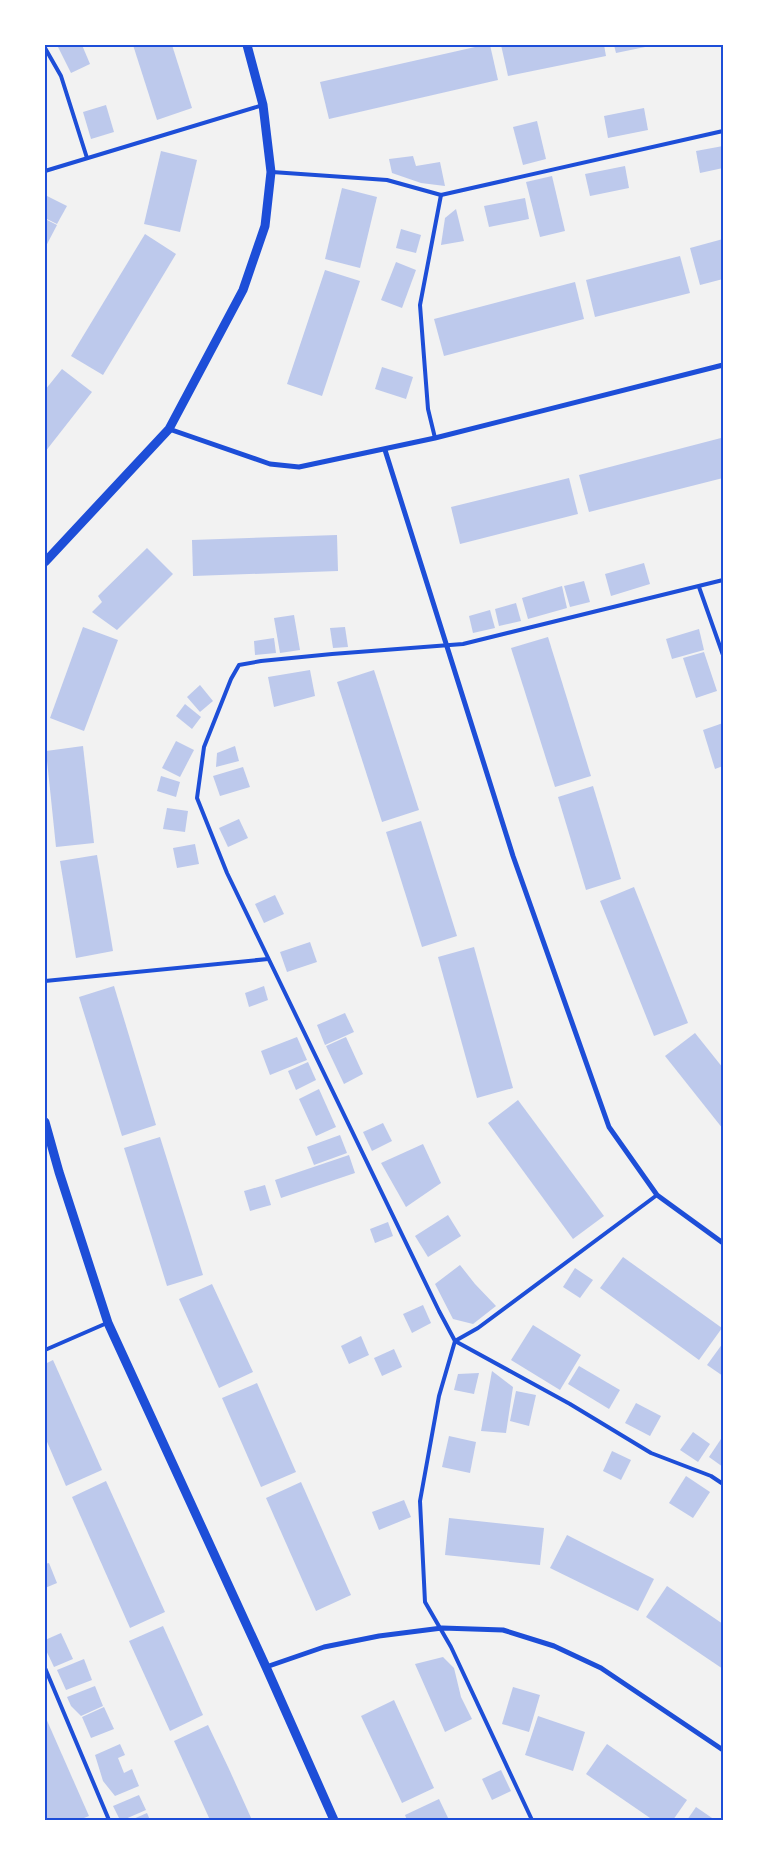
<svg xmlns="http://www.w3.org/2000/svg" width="768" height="1865" font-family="'Work Sans',sans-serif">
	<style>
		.building { fill: #bdc9ec }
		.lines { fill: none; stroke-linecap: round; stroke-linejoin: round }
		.service { stroke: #1d4ed8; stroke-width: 4 }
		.minor { stroke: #1d4ed8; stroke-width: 5 }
		.tertiary { stroke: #1d4ed8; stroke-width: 9 }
		.neatline { fill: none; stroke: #1d4ed8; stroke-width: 2 }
	</style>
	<rect width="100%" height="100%" fill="#f2f2f2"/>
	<g class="building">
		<polygon points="57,45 82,45 90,64 71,73"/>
		<polygon points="133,45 172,45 192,108 157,120"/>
		<polygon points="484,45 490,45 498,80 329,119 320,82"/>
		<polygon points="501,45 604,45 606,56 508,76"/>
		<polygon points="614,45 650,45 650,46 616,53"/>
		<polygon points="106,105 114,132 91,139 83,112"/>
		<polygon points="644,108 648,130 608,138 604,116"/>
		<polygon points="537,121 546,159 523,165 513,127"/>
		<polygon points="723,146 723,168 700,173 696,151"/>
		<polygon points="161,151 197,160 180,232 144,224"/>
		<polygon points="413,156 416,166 440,162 445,186 421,183 392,173 389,159"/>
		<polygon points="625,166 629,188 590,196 585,174"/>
		<polygon points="552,176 565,231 540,237 526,182"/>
		<polygon points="342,188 377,197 360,268 325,259"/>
		<polygon points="47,196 67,206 57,224 45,218 45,201"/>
		<polygon points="525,198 529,219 489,227 484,206"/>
		<polygon points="456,209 464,241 441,245 445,218"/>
		<polygon points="45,219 57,225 45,248"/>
		<polygon points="401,229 421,235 416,253 396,248"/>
		<polygon points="145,234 176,254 103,375 71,356"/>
		<polygon points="723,239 723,279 700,285 690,248"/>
		<polygon points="680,256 690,293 595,317 586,280"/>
		<polygon points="396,262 416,270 402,308 381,300"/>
		<polygon points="325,270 360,281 322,396 287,384"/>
		<polygon points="575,282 584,319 444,356 434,319"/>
		<polygon points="382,367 413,377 406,399 375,389"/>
		<polygon points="62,369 92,392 45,452 45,390"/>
		<polygon points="721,438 723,445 723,478 589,512 579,475"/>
		<polygon points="569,478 578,514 460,544 451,507"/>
		<polygon points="337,535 338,571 193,576 192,540"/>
		<polygon points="147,548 173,574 117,630 92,612 102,602 98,596"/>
		<polygon points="644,563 650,584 611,596 605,574"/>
		<polygon points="584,581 590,602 570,607 564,586"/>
		<polygon points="562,586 567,608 528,619 522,598"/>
		<polygon points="516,603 521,621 499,626 495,609"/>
		<polygon points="490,610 495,628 473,633 469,616"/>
		<polygon points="294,615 300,650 280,653 274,618"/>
		<polygon points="83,627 118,640 84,731 50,718"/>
		<polygon points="345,627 348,647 333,648 330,628"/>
		<polygon points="699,629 704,650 672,659 666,639"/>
		<polygon points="548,637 591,776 555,787 511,648"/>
		<polygon points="274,638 276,653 255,655 254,641"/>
		<polygon points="704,652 717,691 696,698 683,658"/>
		<polygon points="310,670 315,696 274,707 268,677"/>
		<polygon points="374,670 419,810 382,822 337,682"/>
		<polygon points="200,685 213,701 200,712 187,697"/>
		<polygon points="185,704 201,717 192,729 176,716"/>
		<polygon points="723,723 723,766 715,769 703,730"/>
		<polygon points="176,741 194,750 180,777 162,768"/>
		<polygon points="83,746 94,843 56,847 46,751"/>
		<polygon points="235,746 239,761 216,767 217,753"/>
		<polygon points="243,767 250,787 220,796 213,776"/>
		<polygon points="161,776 180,782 176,797 157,791"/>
		<polygon points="593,786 621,879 586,890 558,797"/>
		<polygon points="167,808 188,811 185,832 163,829"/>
		<polygon points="239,819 248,838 228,847 219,828"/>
		<polygon points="421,821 457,936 422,947 386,832"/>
		<polygon points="195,844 199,864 177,868 173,848"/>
		<polygon points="97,855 113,951 76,958 60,861"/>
		<polygon points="634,887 688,1023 654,1036 600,901"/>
		<polygon points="275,895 284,914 264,923 255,904"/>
		<polygon points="310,942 317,962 287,972 280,952"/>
		<polygon points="474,947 513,1088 477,1098 438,957"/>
		<polygon points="114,986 156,1125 122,1136 79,997"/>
		<polygon points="264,986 268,1000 249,1007 245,993"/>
		<polygon points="345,1013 354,1032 325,1045 317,1025"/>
		<polygon points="695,1033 723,1068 723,1129 665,1056"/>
		<polygon points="297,1037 307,1060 270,1075 261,1051"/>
		<polygon points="346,1037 363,1074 344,1084 326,1046"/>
		<polygon points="308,1062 316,1080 296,1090 288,1071"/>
		<polygon points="319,1089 336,1127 316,1136 299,1099"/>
		<polygon points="518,1100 604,1216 573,1239 488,1123"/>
		<polygon points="383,1123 392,1141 372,1151 363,1132"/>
		<polygon points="340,1135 347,1153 314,1165 307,1147"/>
		<polygon points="160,1137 203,1275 167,1286 124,1148"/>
		<polygon points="423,1144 441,1183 406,1207 381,1163"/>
		<polygon points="349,1155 355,1173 281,1198 275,1180"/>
		<polygon points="265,1185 271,1205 250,1211 244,1191"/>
		<polygon points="448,1215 461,1236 428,1257 415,1236"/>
		<polygon points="388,1222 393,1236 375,1243 370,1229"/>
		<polygon points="623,1257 722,1328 699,1360 600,1288"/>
		<polygon points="460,1265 475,1284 496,1306 473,1324 453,1319 435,1284"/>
		<polygon points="575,1268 593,1280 580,1298 563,1287"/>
		<polygon points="212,1284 253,1372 219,1388 179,1299"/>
		<polygon points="423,1305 431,1323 412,1333 403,1314"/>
		<polygon points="533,1325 581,1355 560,1390 511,1360"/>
		<polygon points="361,1336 369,1355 349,1364 341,1346"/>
		<polygon points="723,1343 723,1376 707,1365"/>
		<polygon points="394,1349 402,1367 382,1376 374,1358"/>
		<polygon points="53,1360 102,1470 66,1486 45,1437 45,1364"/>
		<polygon points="579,1366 620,1390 609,1409 568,1384"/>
		<polygon points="492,1371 513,1387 506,1433 481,1431"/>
		<polygon points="479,1373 474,1394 454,1390 458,1374"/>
		<polygon points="257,1383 296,1472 261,1487 222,1398"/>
		<polygon points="516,1391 536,1395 529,1426 510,1421"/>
		<polygon points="636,1403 661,1416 650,1436 625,1423"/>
		<polygon points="693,1432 710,1444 698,1462 680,1450"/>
		<polygon points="449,1436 476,1442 470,1473 442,1467"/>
		<polygon points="721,1439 723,1441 723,1467 709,1457"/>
		<polygon points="612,1451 631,1460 621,1480 603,1471"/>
		<polygon points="686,1476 710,1492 693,1518 669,1503"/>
		<polygon points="106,1481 165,1612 130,1628 72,1497"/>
		<polygon points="301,1482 351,1595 316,1611 266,1498"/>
		<polygon points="404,1500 411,1517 379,1530 372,1512"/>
		<polygon points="449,1518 544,1528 540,1565 445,1555"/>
		<polygon points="567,1535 654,1579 638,1611 550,1568"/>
		<polygon points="49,1563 57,1583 45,1588 45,1564"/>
		<polygon points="667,1586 723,1624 723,1669 646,1617"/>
		<polygon points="163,1626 203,1715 170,1731 129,1641"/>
		<polygon points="61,1633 73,1659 54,1667 45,1648 45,1640"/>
		<polygon points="443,1657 454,1668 461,1697 472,1719 445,1732 415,1664"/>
		<polygon points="84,1659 92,1680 66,1690 57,1670"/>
		<polygon points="95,1686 103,1706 81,1716 71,1706 67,1697"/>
		<polygon points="513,1687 540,1695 529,1732 502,1724"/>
		<polygon points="394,1700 434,1788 402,1803 361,1716"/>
		<polygon points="104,1707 114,1729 91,1738 82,1717"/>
		<polygon points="45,1716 89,1816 79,1820 45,1820"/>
		<polygon points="538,1716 585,1732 573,1771 525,1755"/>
		<polygon points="208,1725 229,1769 252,1820 210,1820 174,1741"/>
		<polygon points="120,1744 125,1755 118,1758 124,1773 132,1769 139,1786 115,1796 103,1781 95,1755"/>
		<polygon points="607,1744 687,1800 673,1820 653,1820 586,1774"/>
		<polygon points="501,1770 511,1791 492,1800 482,1779"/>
		<polygon points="139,1795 146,1810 123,1820 120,1820 113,1806"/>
		<polygon points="439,1799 449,1820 407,1820 405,1815"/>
		<polygon points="696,1807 715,1820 687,1820"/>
		<polygon points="147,1813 150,1820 131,1820"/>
	</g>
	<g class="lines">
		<g class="service">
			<polyline points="45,48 61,76 87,158"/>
			<polyline points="45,171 263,105"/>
			<polyline points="272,172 387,180 441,195 723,131"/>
			<polyline points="435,438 428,409 420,305 441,195"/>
			<polyline points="723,580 463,644 332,654 261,661 239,665 231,679 204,747 197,798 227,873 439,1311 455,1341 570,1404 651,1453 711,1476 723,1484"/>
			<polyline points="699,587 723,655"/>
			<polyline points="45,981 268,959"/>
			<polyline points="45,1350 107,1323"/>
			<polyline points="45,1668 109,1820"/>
			<polyline points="532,1820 451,1647 425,1602 420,1501 439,1396 455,1341 478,1328 657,1195"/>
		</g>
		<g class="minor">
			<polyline points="169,429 270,464 299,467 435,438 723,365"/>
			<polyline points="385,450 513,856 609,1127 657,1195 723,1243"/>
			<polyline points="266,1667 324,1647 379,1636 442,1628 503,1630 554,1646 601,1668 723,1750"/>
		</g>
		<g class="tertiary">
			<polyline points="45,562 169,429 243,290 265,226 271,172 263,105 247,45"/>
			<polyline points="45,1122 59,1172 108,1323 266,1667 334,1820"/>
		</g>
	</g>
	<rect width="768" height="1865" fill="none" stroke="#ffffff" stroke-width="92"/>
	<rect x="46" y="46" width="676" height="1773" class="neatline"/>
</svg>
